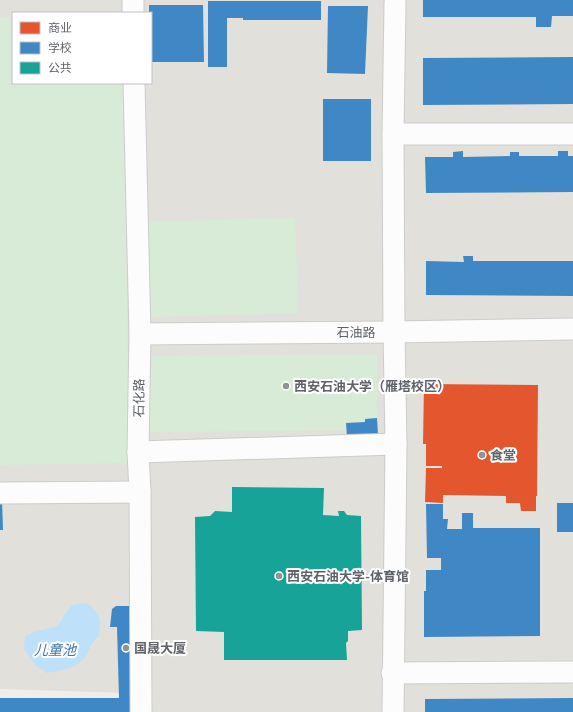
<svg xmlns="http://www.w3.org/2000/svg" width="573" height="712" font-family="'Public Sans','Noto Sans SC',sans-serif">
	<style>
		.education { fill: #e2e0da; fill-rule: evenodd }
		.green { fill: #d8ebd6 }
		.water { fill: #bfe0f9 }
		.shops { fill: #e4572e }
		.schools { fill: #3f88c5 }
		.public { fill: #17a398 }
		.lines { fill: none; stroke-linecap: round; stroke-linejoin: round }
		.minor-casing { stroke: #cbcccc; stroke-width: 23 }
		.minor { stroke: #fdfcfc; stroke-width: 21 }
		.poi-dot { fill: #919496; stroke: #fff; stroke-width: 1.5 }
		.labels { text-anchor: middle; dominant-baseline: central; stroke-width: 4; stroke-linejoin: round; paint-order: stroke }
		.street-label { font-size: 13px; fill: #5f6368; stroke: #fff }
		.poi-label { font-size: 13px; font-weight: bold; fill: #5f6368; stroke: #fff; text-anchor: start }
		.water-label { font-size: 14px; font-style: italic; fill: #4174aa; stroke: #fff }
	</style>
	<rect width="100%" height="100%" fill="#efeeea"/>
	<path class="education" d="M 0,0 L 573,0 L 573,712 L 129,712 L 128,693 L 0,689 ZM 13,13 L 151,13 L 151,83 L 13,83 Z"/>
	<g class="green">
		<polygon points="0,17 13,17 13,83 124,83 129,463 0,465"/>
		<polygon points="295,218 298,313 148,317 145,222"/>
		<polygon points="377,354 377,430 149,432 148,356"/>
	</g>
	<path class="water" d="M 86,603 C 101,614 101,618 99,636 C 91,642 90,649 85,657 C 77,669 59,671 47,673 L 36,666 L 24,649 L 25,637 L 36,631 L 58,626 L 64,615 L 72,605 Z"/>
	<polygon class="shops" points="424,384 538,385 537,496 536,496 536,511 521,511 520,503 506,503 506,496 443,495 443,503 425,502 426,468 442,468 442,466 426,466 426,444 423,444"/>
	<g class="schools">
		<polygon points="423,0 573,0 573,16 552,16 551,27 536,27 536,17 423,17"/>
		<polygon points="208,1 321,1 321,20 243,20 243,18 227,18 227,67 208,67"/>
		<polygon points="149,5 203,5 204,62 151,62 151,13 149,13"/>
		<polygon points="328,6 368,6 365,74 327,73"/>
		<polygon points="573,57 573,104 423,105 423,58"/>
		<rect x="323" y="99" width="48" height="62"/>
		<polygon points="463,151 463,157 510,156 510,152 519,152 519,156 558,156 558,151 568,151 568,156 573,156 573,192 426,193 425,157 453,157 453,152"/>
		<polygon points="463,256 473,256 473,261 573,261 573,296 426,295 426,261 464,262"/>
		<polygon points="377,418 378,435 347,437 346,423 365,422 365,419"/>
		<polygon points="0,500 2,500 3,530 0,530"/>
		<rect x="557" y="503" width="16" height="29"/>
		<polygon points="426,504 443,504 443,519 448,519 447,529 462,529 462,513 473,513 473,528 540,528 540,636 424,637 424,591 426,591 426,570 441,570 441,558 427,558"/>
		<polygon points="116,606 130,606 136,712 0,712 0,698 119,698 117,627 110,627 112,609"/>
		<polygon points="573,698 573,712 425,712 425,699"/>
	</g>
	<polygon class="public" points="232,487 324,488 323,515 339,516 338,511 344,511 347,515 361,516 362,630 348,631 348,641 346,643 347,660 224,660 224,632 196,631 195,517 210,516 215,511 232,512"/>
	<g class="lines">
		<g class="minor-casing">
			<g id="minor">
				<polyline points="133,0 133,13"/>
				<polyline points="134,83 140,334 138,452 140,492 141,712"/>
				<polyline points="393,134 573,134"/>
				<polyline points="140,334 394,332 573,329"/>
				<polyline points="138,452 396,444"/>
				<polyline points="0,493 140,492"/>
				<polyline points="392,673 573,672"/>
				<polyline points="393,712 396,444 394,332 393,134 395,3"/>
			</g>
		</g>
		<use href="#minor" class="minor"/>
	</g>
	<g class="poi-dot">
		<circle cx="286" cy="386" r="4"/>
		<circle cx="482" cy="455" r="4"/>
		<circle cx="279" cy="576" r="4"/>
		<circle cx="126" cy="648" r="4"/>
	</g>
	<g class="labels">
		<g class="street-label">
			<text x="356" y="332">石油路</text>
			<text transform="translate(139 398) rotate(-89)">石化路</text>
		</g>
		<g class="poi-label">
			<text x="294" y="386">西安石油大学（雁塔校区）</text>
			<text x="490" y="455">食堂</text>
			<text x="287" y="576">西安石油大学-体育馆</text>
			<text x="134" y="648">国晟大厦</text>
		</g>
		<g class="water-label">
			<text x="55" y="650">儿童池</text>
		</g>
	</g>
	<rect x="12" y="12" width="140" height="72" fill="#ffffff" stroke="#bfc1c3"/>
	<rect x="20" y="22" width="20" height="12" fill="#e4572e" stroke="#bfc1c3"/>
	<text x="48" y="32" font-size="12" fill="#5f6368">商业</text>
	<rect x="20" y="42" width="20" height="12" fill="#3f88c5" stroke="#bfc1c3"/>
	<text x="48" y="52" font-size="12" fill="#5f6368">学校</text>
	<rect x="20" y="62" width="20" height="12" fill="#17a398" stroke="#bfc1c3"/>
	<text x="48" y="72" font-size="12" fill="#5f6368">公共</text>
</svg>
